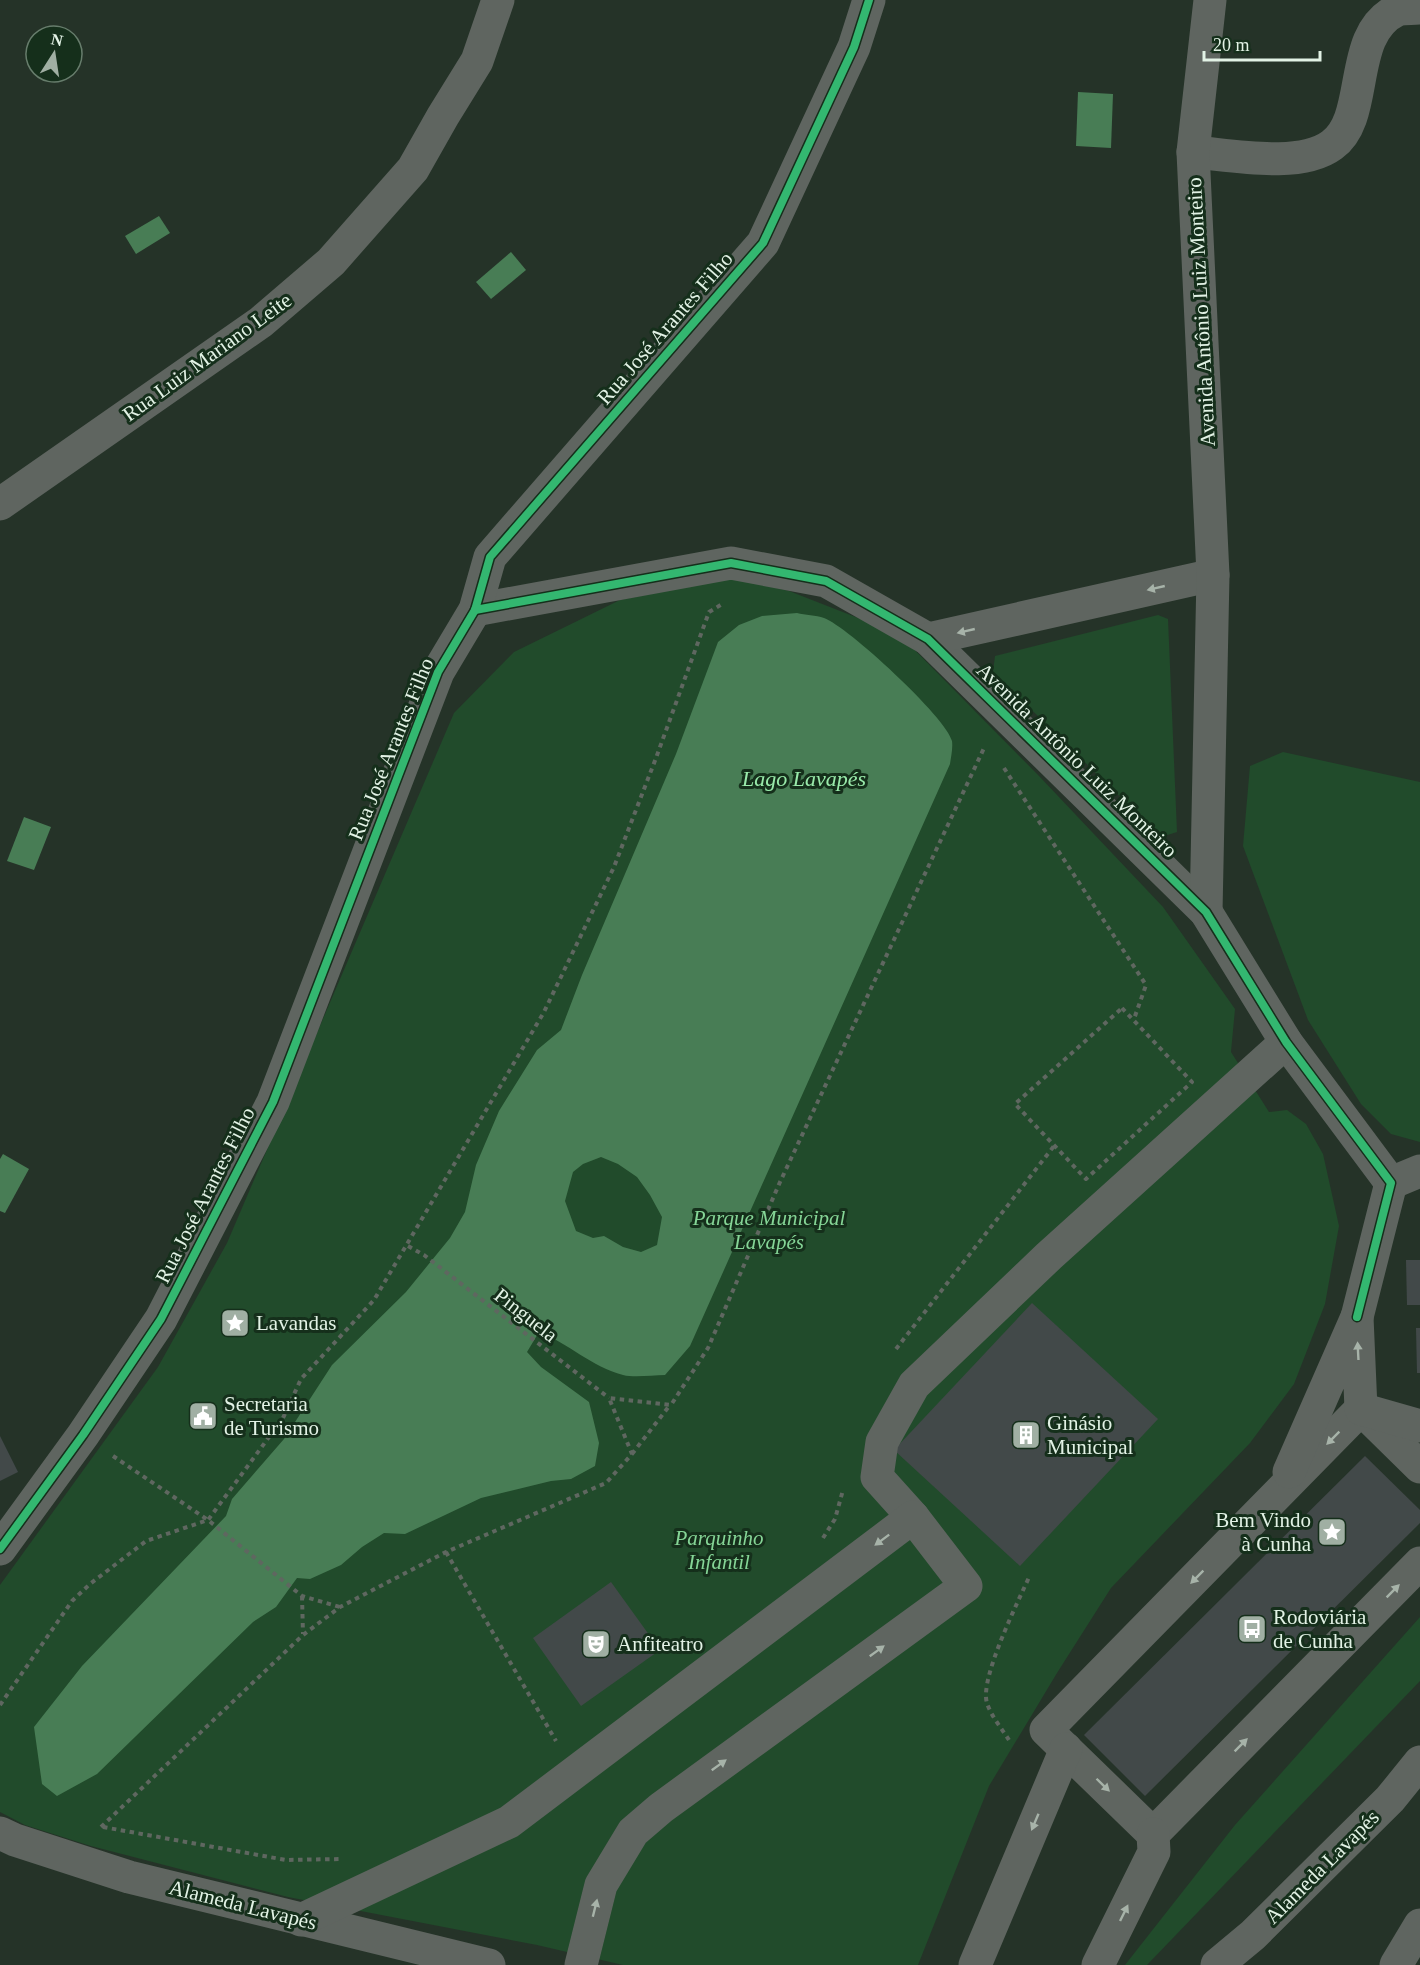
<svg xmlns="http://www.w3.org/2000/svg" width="1420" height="1965" font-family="'Times New Roman',serif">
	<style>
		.green { fill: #214b2b }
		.water { fill: #487d55; fill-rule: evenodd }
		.building { fill: #424949 }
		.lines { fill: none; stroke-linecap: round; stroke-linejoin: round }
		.path { stroke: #5f6760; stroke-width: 4; stroke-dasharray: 4.5 4.5; stroke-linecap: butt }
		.minor { stroke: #5f6560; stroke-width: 33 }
		.cycleway-casing { stroke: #152f1b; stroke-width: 11 }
		.cycleway { stroke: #33b770; stroke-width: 8 }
		.oneway { fill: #a7b3a9 }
		.labels { text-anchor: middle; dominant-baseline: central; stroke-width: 6; stroke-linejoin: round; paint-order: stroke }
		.street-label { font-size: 21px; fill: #e2f2e5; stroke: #152f1b }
		.park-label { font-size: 21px; font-style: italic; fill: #85d596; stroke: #152f1b }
		.poi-label { font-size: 21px; fill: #e2f2e5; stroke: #152f1b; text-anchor: start }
		.water-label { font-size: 22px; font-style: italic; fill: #99eaaa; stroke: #152f1b }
	</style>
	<rect width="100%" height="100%" fill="#253328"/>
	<g class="green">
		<polygon points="732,578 789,591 899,634 1040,777 1163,907 1235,1009 1231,1052 1269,1112 1287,1110 1306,1124 1323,1154 1339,1226 1325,1304 1294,1384 1250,1443 1111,1588 1057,1673 989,1786 918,1965 623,1965 537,1945 288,1897 91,1846 25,1825 0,1812 0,1585 158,1367 227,1243 454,713 514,652 620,600"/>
		<polygon points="1158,615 1168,619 1177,832 1161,837 993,672 995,656"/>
		<polygon points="1283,752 1420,782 1420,1142 1391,1134 1361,1104 1308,1020 1243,846 1250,766"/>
		<polygon points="1420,1617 1420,1681 1147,1965 1125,1965 1235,1825"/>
	</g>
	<g class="water">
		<polygon points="1078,92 1113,94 1111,148 1076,146"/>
		<polygon points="159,216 170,233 136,254 125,236"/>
		<polygon points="511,252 526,270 491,299 476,282"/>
		<path d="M 797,613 C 805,615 816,615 824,618 C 847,626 947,718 952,741 C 953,748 951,757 950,764 L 690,1346 L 665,1375 C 652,1375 635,1378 623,1375 C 592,1367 568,1343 539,1332 L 527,1352 L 541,1367 L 589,1402 L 599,1443 L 595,1466 L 571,1479 L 551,1481 L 481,1498 L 405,1534 L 384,1533 L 362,1547 L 341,1565 L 310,1579 L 297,1578 L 276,1607 L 253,1622 L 97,1774 L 57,1796 L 42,1784 L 34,1727 L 82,1666 L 226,1516 L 232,1499 L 284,1439 L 332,1365 L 406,1292 L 450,1238 L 465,1212 L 476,1165 L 499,1111 L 537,1050 L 561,1030 L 582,975 L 676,754 L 718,642 L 739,625 L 762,616 ZM 601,1157 L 618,1164 L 637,1177 L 650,1195 L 662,1217 L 657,1245 L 641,1252 L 623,1247 L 604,1236 L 593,1238 L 576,1231 L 565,1201 L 573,1172 L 583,1164 Z"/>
		<polygon points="24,817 51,827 34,870 7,861"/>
		<polygon points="3,1154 29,1169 5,1213 0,1211 0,1159"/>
	</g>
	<g class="building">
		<polygon points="1406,1260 1420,1260 1420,1305 1407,1305"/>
		<polygon points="1032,1303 1158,1419 1020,1566 894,1450"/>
		<polygon points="1416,1328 1420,1328 1420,1373 1417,1373"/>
		<polygon points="0,1436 18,1472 0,1481"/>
		<polygon points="1365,1456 1420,1510 1420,1523 1145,1796 1084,1735"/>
		<polygon points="611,1582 660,1650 581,1706 533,1638"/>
	</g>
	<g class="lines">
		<g class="path">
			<polyline points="1004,768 1146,985 1134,1019"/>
			<polygon points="1122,1008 1192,1082 1086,1179 1015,1104"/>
			<polyline points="408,1246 424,1255 609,1398"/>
			<polyline points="896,1349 1054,1146"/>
			<polyline points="632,1454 670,1405"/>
			<polyline points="113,1456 208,1520 302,1596 340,1607"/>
			<polyline points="823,1538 835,1519 843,1490"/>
			<polyline points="446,1552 556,1741"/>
			<polyline points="302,1596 303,1634"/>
			<polyline points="0,1705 72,1601 90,1584 146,1541 208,1520 283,1418 301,1379 374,1300 544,1012 614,867 656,758 709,612 724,603"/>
			<path d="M 1009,1740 C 1002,1729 991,1716 987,1703 C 979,1679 1019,1600 1030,1575"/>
			<polyline points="101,1827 303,1635 340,1607 446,1552 606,1483 632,1454 609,1398 671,1405 708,1348 780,1182 985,746"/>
			<polyline points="103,1827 286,1860 341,1859"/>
		</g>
		<g class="minor">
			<path d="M 1193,152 C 1231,155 1300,169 1332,145 C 1371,117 1346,34 1397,10 C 1404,8 1413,9 1420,8"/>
			<polyline points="0,504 261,322 331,262 413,169 443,116 477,61 498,0"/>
			<polyline points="475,610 731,563 826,581 928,639 1206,912 1286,1042 1391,1183 1357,1317"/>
			<polyline points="928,639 1213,575"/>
			<polyline points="1206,912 1213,575 1193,152 1210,0"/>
			<polyline points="1391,1183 1420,1171"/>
			<polyline points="1420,1467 1361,1409 1046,1730 1153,1834 1420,1563"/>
			<polyline points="1289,1472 1357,1317 1361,1409 1420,1426"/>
			<polyline points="913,1517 877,1477 882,1442 914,1385 1049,1256 1286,1042"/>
			<polyline points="0,1549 83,1435 161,1319 273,1102 438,672 475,610 490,557 763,243 854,47 869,0"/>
			<polyline points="0,1833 15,1840 129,1877 489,1965"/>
			<polyline points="301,1920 509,1822 913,1517 966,1586 661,1808 633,1832 601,1885 581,1965"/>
			<polyline points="975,1965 1066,1749"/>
			<polyline points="1098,1965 1154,1852 1153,1834"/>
			<polyline points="1217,1965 1253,1935 1390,1799 1420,1762"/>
			<polyline points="1396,1965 1420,1925"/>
		</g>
		<g class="cycleway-casing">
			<g id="cycleway">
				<polyline points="475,610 731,563 826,581 928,639 1206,912 1286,1042 1391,1183 1357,1317"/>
				<polyline points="0,1549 83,1435 161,1319 273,1102 438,672 475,610 490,557 763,243 854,47 869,0"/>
			</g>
		</g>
		<use href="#cycleway" class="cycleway"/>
	</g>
	<defs><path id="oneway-solid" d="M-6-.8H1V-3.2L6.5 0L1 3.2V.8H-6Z" transform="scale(1.5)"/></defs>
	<g class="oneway">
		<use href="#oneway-solid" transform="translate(1156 588) rotate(167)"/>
		<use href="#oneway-solid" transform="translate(966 631) rotate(167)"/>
		<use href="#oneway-solid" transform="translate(1358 1351) rotate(-93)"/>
		<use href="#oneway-solid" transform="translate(1333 1438) rotate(135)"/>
		<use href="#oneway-solid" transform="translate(882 1540) rotate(143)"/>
		<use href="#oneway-solid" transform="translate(1197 1577) rotate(135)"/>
		<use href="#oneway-solid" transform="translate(1393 1591) rotate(-45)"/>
		<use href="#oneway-solid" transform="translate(877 1651) rotate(-36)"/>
		<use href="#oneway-solid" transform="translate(1241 1745) rotate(-45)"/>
		<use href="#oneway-solid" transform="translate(719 1765) rotate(-36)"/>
		<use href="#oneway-solid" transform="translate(1103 1785) rotate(44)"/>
		<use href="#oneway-solid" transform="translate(1035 1822) rotate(113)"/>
		<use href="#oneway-solid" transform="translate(595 1908) rotate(-76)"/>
		<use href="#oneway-solid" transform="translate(1124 1913) rotate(-64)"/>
	</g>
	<defs>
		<g id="sight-square" transform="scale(1.5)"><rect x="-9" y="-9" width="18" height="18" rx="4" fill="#a0afa3" stroke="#152f1b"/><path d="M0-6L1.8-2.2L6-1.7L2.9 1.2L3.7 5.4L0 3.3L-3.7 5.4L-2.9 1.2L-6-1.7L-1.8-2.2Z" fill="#fff"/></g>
		<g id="civic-square" transform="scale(1.5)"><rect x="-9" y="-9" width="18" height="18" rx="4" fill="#a0afa3" stroke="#152f1b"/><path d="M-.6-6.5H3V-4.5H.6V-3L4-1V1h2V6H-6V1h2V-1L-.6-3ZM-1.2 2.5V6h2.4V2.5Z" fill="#fff"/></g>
		<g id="building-square" transform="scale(1.5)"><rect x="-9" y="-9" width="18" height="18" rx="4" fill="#a0afa3" stroke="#152f1b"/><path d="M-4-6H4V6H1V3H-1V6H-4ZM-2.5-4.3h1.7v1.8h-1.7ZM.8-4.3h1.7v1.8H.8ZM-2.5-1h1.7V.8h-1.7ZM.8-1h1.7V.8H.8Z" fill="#fff"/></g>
		<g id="bus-square" transform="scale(1.5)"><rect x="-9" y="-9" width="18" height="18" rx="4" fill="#a0afa3" stroke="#152f1b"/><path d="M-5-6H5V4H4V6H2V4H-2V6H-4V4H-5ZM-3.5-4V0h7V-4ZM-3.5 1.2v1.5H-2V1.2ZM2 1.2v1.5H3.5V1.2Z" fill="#fff"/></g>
		<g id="theatre-square" transform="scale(1.5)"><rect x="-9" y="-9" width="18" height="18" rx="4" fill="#a0afa3" stroke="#152f1b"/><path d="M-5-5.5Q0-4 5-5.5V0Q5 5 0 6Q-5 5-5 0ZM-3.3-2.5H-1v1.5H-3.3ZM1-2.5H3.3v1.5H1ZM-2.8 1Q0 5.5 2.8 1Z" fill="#fff"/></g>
	</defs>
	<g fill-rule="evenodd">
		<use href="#sight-square" x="235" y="1323"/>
		<use href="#civic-square" x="203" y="1416"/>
		<use href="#building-square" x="1026" y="1435"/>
		<use href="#sight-square" x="1332" y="1532"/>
		<use href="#bus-square" x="1252" y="1629"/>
		<use href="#theatre-square" x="596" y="1644"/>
	</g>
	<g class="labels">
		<g class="street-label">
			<text transform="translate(1201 312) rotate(-93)">Avenida Antônio Luiz Monteiro</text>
			<text transform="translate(665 328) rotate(-49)">Rua José Arantes Filho</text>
			<text transform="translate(207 357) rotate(-36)">Rua Luiz Mariano Leite</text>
			<text transform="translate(391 749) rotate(-68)">Rua José Arantes Filho</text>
			<text transform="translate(1077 760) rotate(44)">Avenida Antônio Luiz Monteiro</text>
			<text transform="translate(205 1195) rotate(-63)">Rua José Arantes Filho</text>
			<text transform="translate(526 1315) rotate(38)">Pinguela</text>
			<text transform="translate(1322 1867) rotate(-45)">Alameda Lavapés</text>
			<text transform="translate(243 1905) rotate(14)">Alameda Lavapés</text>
		</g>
		<g class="park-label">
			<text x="769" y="1218">Parque Municipal<tspan x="769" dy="24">Lavapés</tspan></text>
			<text x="719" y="1538">Parquinho<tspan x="719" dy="24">Infantil</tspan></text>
		</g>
		<g class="poi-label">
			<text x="256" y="1323">Lavandas</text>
			<text x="224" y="1404">Secretaria<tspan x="224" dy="24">de Turismo</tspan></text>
			<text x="1047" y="1423">Ginásio<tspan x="1047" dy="24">Municipal</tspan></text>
			<text x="1311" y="1520" text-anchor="end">Bem Vindo<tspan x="1311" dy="24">à Cunha</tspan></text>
			<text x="1273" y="1617">Rodoviária<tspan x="1273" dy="24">de Cunha</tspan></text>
			<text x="617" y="1644">Anfiteatro</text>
		</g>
		<g class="water-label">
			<text x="804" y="778">Lago Lavapés</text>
		</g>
	</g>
	<g transform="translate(54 54) rotate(12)"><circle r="28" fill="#152f1b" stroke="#677d6c" stroke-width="1.5"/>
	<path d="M0-4.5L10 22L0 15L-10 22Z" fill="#a0afa3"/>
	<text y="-9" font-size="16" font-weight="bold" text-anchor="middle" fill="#e2f2e5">N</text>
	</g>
	<path d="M1204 51v9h116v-9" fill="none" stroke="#e2f2e5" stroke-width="3"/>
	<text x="1213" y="51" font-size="18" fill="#e2f2e5" stroke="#152f1b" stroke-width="4.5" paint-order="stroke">20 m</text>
</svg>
